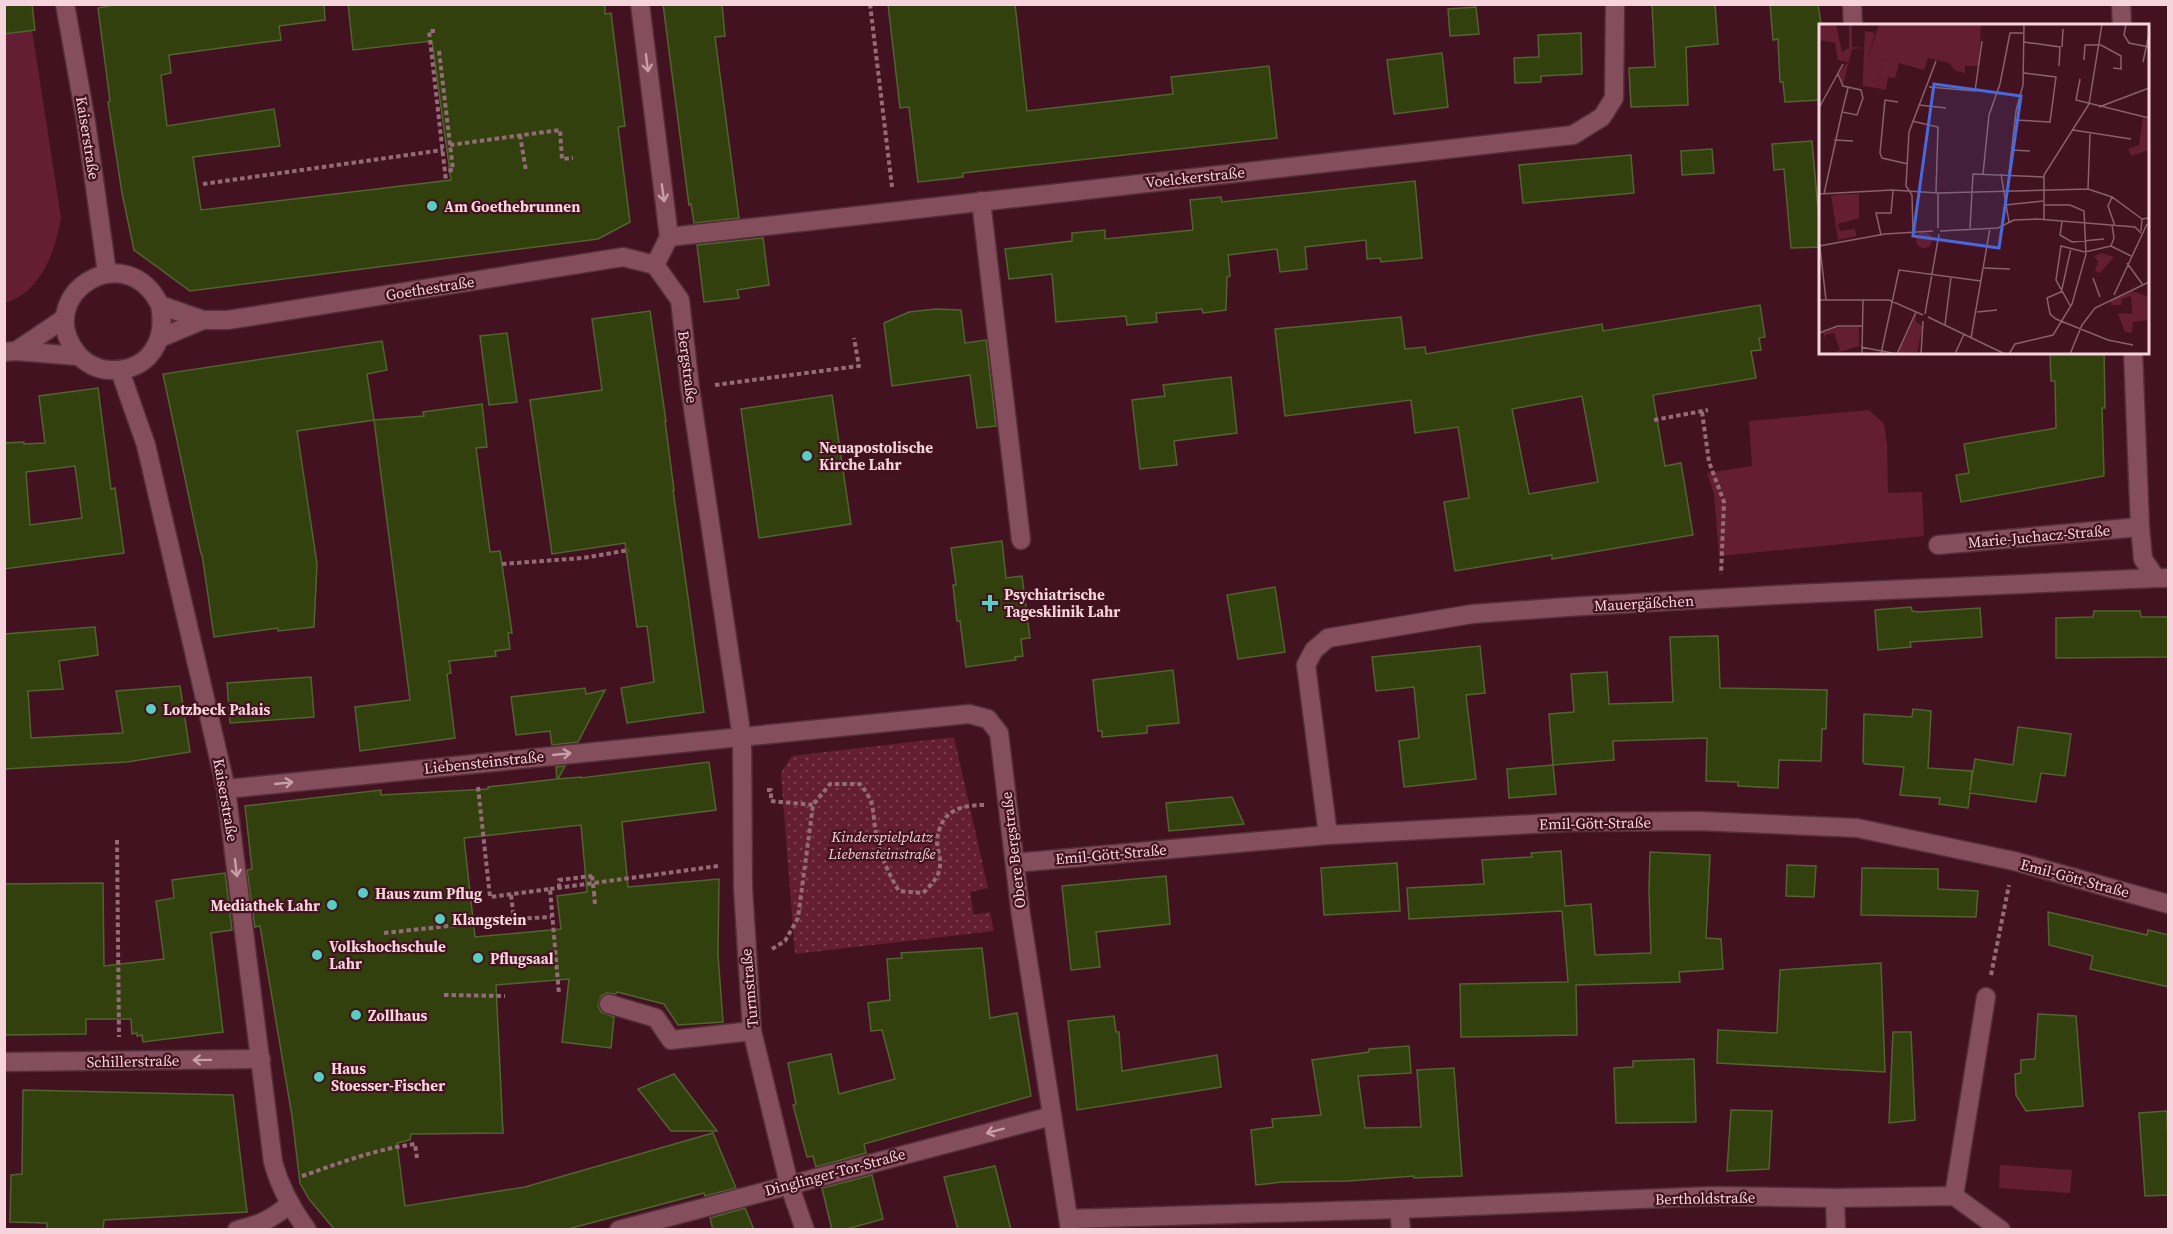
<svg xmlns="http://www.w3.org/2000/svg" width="2173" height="1234" font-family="'Source Serif 4',serif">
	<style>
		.grass { fill: #641e34 }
		.park { fill: url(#park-dots) }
		.building { fill: #31400c; stroke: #526331; stroke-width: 1.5; fill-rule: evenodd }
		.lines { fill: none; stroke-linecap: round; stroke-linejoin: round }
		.service-casing { stroke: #542f39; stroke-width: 21 }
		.minor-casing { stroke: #542f39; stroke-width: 21 }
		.tertiary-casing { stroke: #542f39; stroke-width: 21 }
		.path { stroke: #946b76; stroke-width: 4; stroke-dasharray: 4.5 3; stroke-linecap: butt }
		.service { stroke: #854e5c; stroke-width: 18 }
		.minor { stroke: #854e5c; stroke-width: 18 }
		.tertiary { stroke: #854e5c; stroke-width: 18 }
		.path-bridge { stroke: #946b76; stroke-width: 4; stroke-dasharray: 4.5 3; stroke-linecap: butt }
		.oneway { stroke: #c89ea8 }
		.poi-dot { fill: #58cec0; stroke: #421221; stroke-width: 2 }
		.labels { text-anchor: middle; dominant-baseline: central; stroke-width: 4.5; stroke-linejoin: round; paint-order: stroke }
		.street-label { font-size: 15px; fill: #f5d4db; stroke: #421221 }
		.poi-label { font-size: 15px; font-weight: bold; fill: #f5d4db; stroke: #421221; text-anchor: start }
		.park-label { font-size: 15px; font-style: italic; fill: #f2d3d9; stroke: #421221 }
		.inset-road { fill: none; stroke: #8a606b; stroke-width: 1.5 }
		.view { fill: #4869d9; fill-opacity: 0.15; stroke: #4869d9; stroke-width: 3 }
		.inset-edge { fill: none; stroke: #f5d4db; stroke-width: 3 }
	</style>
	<defs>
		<pattern id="park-dots" width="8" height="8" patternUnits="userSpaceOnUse" patternTransform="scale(1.5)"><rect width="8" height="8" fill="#641e34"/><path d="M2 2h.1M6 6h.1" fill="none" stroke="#7b3e51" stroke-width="1.8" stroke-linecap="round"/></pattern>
	</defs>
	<rect width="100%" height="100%" fill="#421221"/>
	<g class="grass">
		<path d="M 32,30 L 61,218 C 55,252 41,292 5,303 L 4,34 Z"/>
		<polygon points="1869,410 1884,424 1887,444 1888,493 1922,492 1924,536 1719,556 1714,494 1707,473 1752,466 1749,421"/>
		<polygon points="2000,1165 2072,1170 2070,1193 1999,1188"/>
	</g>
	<polygon class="park" points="954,737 988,888 970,892 974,915 990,912 994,931 795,954 781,773 792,756"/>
	<g class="building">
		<polygon points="4,4 32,4 35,30 4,34"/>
		<polygon points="120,4 324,4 325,20 279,26 281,40 169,55 171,73 161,75 167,126 274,109 280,146 193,157 201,210 451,180 432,41 353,50 348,4 605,4 605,14 611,13 625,126 618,127 630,222 598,239 190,291 134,250 122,193 108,102 110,101 98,8"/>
		<polygon points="663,4 722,4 725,36 715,37 739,218 694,223 691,204 689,205"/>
		<polygon points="888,4 1015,4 1027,111 1173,94 1171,77 1269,66 1277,138 963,173 963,177 918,182 909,107 900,108"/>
		<polygon points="1652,4 1715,4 1718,44 1686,47 1688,105 1631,107 1629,68 1655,67"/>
		<polygon points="1770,4 1818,4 1821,24 1821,100 1785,102 1783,82 1780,82 1778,39 1773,40"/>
		<polygon points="1476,7 1479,34 1450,36 1448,9"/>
		<polygon points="1581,33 1582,74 1541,76 1541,82 1515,83 1514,58 1539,57 1538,35"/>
		<polygon points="1442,53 1448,107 1394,114 1387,60"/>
		<polygon points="1812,141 1818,209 1821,208 1821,247 1791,248 1784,169 1774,170 1772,144"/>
		<polygon points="1712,149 1714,173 1682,175 1681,151"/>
		<polygon points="1631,155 1634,193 1523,203 1519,165"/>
		<polygon points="1415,181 1422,258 1381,262 1380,258 1367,259 1366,240 1305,247 1307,269 1280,272 1277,249 1228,255 1230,276 1227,277 1226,310 1203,313 1202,309 1156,313 1157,322 1127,325 1126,316 1056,322 1052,274 1009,279 1005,249 1072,241 1072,233 1105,230 1105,239 1193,230 1190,200 1221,197 1222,202"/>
		<polygon points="763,238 769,285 737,290 739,298 704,302 697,245"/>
		<path d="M 1760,305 L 1765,337 L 1759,338 L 1761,350 L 1751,351 L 1756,378 L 1653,395 L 1665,466 L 1681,463 L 1693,535 L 1552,559 L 1552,555 L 1455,571 L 1444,502 L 1469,498 L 1458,427 L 1415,433 L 1411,400 L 1285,416 L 1275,329 L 1401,317 L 1405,349 L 1425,347 L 1426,354 L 1602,324 L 1603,331 ZM 1582,396 L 1598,482 L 1529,494 L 1512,409 Z"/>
		<polygon points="936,309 961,310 965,343 986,340 996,426 977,428 970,375 892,386 884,323 909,312"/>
		<polygon points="650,311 666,421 665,421 674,490 673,490 704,712 627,723 621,688 654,682 647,626 637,627 625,543 552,554 530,400 602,390 592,319"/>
		<polygon points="507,333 517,402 489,405 480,336"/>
		<polygon points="382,341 387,370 367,374 374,420 297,431 317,564 314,627 278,631 278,628 214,637 202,554 201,554 163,374"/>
		<polygon points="2050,352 2104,352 2105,408 2102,408 2104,476 1961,502 1956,475 1969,473 1964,444 2056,428 2055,381 2051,381"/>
		<polygon points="1231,377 1237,433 1174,441 1177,465 1140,469 1132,400 1165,396 1163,385"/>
		<path d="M 98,388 L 111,489 L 115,488 L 124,553 L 4,569 L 4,443 L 24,442 L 24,444 L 45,443 L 39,396 ZM 75,466 L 82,518 L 30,525 L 26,472 Z"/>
		<polygon points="832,395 851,524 759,538 741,409"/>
		<polygon points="482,404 487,447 476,448 490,552 500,551 512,633 508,633 510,649 495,651 496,656 449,661 451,673 447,674 455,738 360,751 355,707 410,700 374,420 424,416 423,412"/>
		<polygon points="1002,541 1006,578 1022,576 1030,638 1021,639 1023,656 1015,657 1016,660 966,667 960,621 957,621 953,585 956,585 951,548"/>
		<polygon points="1275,587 1285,652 1238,659 1227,595"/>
		<polygon points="1911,607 1912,611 1919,612 1980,608 1982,637 1910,642 1911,647 1878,650 1875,610"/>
		<polygon points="2094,611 2140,611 2141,617 2169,617 2169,657 2056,658 2056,618 2093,617"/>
		<polygon points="95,627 98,655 59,661 63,689 28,691 31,738 123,733 116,691 180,686 190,752 127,762 4,769 4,634"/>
		<polygon points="1718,636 1720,688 1827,690 1826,729 1822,729 1821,761 1779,760 1778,788 1738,786 1738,782 1706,781 1707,738 1613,741 1614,760 1553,765 1549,714 1574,712 1571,674 1607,672 1609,704 1673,702 1670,637"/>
		<polygon points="1480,646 1485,693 1466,695 1476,779 1404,787 1399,741 1419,738 1414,687 1376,691 1372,657"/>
		<polygon points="1173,670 1179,723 1147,726 1147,733 1102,737 1102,731 1098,731 1093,680"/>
		<polygon points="311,677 314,717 230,723 227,683"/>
		<polygon points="585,688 586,694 605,690 578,742 552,745 550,731 516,735 511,697"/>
		<polygon points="1913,709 1931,711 1928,768 1972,771 1970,791 1975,759 2013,765 2018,727 2071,734 2065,776 2041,773 2036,802 1970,793 1968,808 1939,804 1940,798 1900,795 1904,767 1865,764 1863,762 1864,714 1912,717"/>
		<path d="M 709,762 L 716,810 L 622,822 L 628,887 L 719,879 L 718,955 L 723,1022 L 678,1025 L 664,1004 L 617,992 L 616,994 L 607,993 L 601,996 L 598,1006 L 601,1012 L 614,1017 L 611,1048 L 562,1042 L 569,979 L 496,985 L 503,1133 L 411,1134 L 410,1140 L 397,1143 L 405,1206 L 525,1187 L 713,1133 L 736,1188 L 705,1196 L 704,1193 L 564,1230 L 335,1230 L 309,1199 L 300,1183 L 292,1116 L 260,926 L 255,927 L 247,870 L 252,869 L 245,806 L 381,790 L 381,795 L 488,789 L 488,787 L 557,779 L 556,767 L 565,766 L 558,779 L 581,777 L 581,778 ZM 581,825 L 587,892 L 557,896 L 561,929 L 475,937 L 464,838 Z"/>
		<polygon points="1553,765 1556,794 1509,798 1507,769"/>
		<polygon points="1232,797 1244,824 1169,831 1166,803"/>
		<polygon points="1561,851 1565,906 1591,904 1595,955 1651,953 1649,891 1650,852 1710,855 1706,938 1721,939 1723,969 1679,972 1680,982 1576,985 1577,1035 1461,1037 1460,984 1568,982 1562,911 1409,919 1407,888 1484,884 1482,860 1532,857 1531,853"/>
		<polygon points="1397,863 1400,911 1324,915 1321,868"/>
		<polygon points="1787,865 1816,866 1814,897 1786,896"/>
		<polygon points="1862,868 1938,869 1938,889 1978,891 1976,917 1861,915"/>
		<polygon points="225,873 232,930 211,933 223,1032 143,1042 142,1035 137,1036 137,1033 132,1034 131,1019 86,1019 86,1034 4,1035 4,884 103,883 104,966 164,959 156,901 174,898 172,880"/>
		<polygon points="1166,876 1170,924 1096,932 1100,967 1071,970 1062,886"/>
		<polygon points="2048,912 2147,935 2148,930 2169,935 2169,987 2090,969 2093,956 2049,945"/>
		<polygon points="982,948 990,1018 1017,1013 1031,1096 864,1144 866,1153 816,1167 813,1156 807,1157 793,1105 796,1104 788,1063 831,1054 839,1094 895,1079 882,1030 871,1031 868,1003 890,1000 887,959 902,958 901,953"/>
		<polygon points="1881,963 1885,1072 1717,1063 1718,1030 1777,1033 1780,970"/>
		<polygon points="2038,1014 2076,1016 2083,1106 2026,1111 2016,1095 2015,1074 2021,1073 2021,1060 2035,1059"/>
		<polygon points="1114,1016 1116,1032 1119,1032 1122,1071 1217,1055 1221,1087 1077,1110 1068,1021"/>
		<polygon points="1893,1032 1911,1032 1915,1120 1889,1123"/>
		<polygon points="1409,1046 1411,1073 1358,1076 1365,1128 1421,1127 1417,1070 1454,1068 1462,1176 1414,1178 1414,1176 1348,1181 1282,1182 1256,1185 1251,1130 1273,1127 1272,1119 1321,1115 1312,1060 1369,1052 1369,1049"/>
		<polygon points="1694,1059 1696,1122 1616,1123 1614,1068 1633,1067 1633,1061"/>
		<polygon points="674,1074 717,1131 671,1131 638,1089"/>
		<polygon points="23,1090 233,1095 247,1212 104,1220 103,1230 47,1230 47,1223 10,1222 11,1175 22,1174"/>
		<polygon points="1731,1110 1772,1111 1769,1169 1727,1171"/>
		<polygon points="2167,1111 2169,1195 2145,1196 2139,1113"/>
		<polygon points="995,1166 1011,1230 958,1230 944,1177"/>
		<polygon points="872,1175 883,1219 843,1230 832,1230 822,1188"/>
		<polygon points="745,1208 754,1230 713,1230 710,1218"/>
	</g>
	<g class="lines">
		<g class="service-casing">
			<g id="service">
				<polyline points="981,201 1021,540"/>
				<polyline points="1938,545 2140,527"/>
				<polyline points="1328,835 1306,665 1314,650 1328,638 1472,614 1567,607 1795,594 2156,578"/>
				<polyline points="609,1004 656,1018 671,1040 752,1031"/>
				<polyline points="1954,1196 1986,997"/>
			</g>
		</g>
		<g class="minor-casing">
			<g id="minor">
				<polyline points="640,4 669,237 655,265"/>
				<polyline points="1852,4 1853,26"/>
				<polyline points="2121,4 2122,26"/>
				<polyline points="669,237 1573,135 1602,117 1614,98 1615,4"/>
				<polyline points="2133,352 2140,527 2143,559 2156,578 2168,578"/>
				<path d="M 120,371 L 146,445 L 226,789 L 273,1162 C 280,1188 291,1208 307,1230"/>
				<polyline points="226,789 969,714 988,719 999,733 1021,916 1070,1230"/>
				<polyline points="1015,863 1328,835 1570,822 1699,821 1857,828 2014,861 2168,904"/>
				<polyline points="4,1062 261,1059"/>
				<polyline points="1835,1198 1836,1230"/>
				<polyline points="1399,1209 1401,1230"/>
				<polyline points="1069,1219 1399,1209 1713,1196 1835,1198 1954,1196 2001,1230"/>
				<path d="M 237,1230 C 260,1225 271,1219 289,1205"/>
				<polyline points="619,1230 1052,1116"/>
			</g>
		</g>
		<g class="tertiary-casing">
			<g id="tertiary">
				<polyline points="65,4 86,122 107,273"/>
				<path d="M 160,305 C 167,340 150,371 111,370 C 98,370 84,363 76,352 C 33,295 125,235 160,305 L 203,320 L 228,320 L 623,257 L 655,265 L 680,300 L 690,388 L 742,738 L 743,888 L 752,1031 L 789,1184 L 805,1230"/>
				<polyline points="160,338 203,320"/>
				<polyline points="16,351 65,318"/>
				<polyline points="4,352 16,351 78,356"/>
			</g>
		</g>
		<g class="path">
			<polyline points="870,4 892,187"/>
			<polyline points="435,31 429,31 446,181"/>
			<polyline points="439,51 453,170 445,171"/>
			<polyline points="520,135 526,171"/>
			<polyline points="450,145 560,130 562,159 573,158"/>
			<polyline points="203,184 443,150"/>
			<polyline points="715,385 859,366 854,338"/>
			<polyline points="1702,412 1709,462 1724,502 1721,574"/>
			<polyline points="1654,420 1708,410"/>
			<polyline points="502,564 583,558 629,550"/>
			<polyline points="478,787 490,897 550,889 559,994"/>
			<polyline points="767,790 771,790 771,801 813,805"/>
			<polyline points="117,840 119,1037"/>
			<polyline points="559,888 559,880 592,876"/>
			<polyline points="550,889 718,866"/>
			<polyline points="594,892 595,905"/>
			<polyline points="511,895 514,919 551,917"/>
			<polyline points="384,933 514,919"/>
			<path d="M 772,949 L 785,941 L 798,918 L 813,805 L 830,784 L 860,784 C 876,803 872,811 876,833 C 880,855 888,873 899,891 L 923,893 C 931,885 940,876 940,865 C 941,857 937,849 937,841 C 940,812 958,805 984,805"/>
			<polyline points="1991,975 2009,885"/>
			<polyline points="444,995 505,996"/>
			<path d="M 302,1176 C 340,1163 376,1149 415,1144 L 417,1158"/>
		</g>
		<use href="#service" class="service"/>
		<use href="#minor" class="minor"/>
		<use href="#tertiary" class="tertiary"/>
		<polyline class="path-bridge" points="592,876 594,892"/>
	</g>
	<defs><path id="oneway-shaft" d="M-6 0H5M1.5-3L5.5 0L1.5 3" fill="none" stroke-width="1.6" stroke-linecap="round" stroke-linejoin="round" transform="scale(1.5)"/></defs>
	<g class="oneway">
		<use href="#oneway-shaft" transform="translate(647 63) rotate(83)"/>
		<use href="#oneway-shaft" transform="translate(663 193) rotate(82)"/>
		<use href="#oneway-shaft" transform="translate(562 754) rotate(-6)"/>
		<use href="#oneway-shaft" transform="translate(284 783) rotate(-6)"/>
		<use href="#oneway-shaft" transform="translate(236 868) rotate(83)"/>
		<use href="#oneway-shaft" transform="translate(202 1060) rotate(179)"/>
		<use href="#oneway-shaft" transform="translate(995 1131) rotate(165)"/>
	</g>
	<g class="poi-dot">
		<circle cx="432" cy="206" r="6"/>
		<circle cx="807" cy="456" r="6"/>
		<path d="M987 594h6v6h6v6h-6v6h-6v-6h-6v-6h6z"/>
		<circle cx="151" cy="709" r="6"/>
		<circle cx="363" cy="893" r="6"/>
		<circle cx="332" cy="905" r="6"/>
		<circle cx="440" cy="919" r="6"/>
		<circle cx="317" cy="955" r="6"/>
		<circle cx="478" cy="958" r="6"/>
		<circle cx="356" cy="1015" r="6"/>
		<circle cx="319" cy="1077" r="6"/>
	</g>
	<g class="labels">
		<g class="street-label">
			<text transform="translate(88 138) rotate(81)">Kaiserstraße</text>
			<text transform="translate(1195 177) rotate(-6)">Voelckerstraße</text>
			<text transform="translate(430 288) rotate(-9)">Goethestraße</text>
			<text transform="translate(688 367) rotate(83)">Bergstraße</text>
			<text transform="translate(2039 536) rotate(-5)">Marie-Juchacz-Straße</text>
			<text transform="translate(1644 603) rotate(-3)">Mauergäßchen</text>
			<text transform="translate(484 762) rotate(-6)">Liebensteinstraße</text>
			<text transform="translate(226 800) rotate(80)">Kaiserstraße</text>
			<text transform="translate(1595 823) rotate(-1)">Emil-Gött-Straße</text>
			<text transform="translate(1013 850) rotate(-97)">Obere Bergstraße</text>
			<text transform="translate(1111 854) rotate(-5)">Emil-Gött-Straße</text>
			<text transform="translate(2075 878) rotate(15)">Emil-Gött-Straße</text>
			<text transform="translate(749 988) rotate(-95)">Turmstraße</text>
			<text transform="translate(133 1061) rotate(-1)">Schillerstraße</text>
			<text transform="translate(835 1172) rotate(-15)">Dinglinger-Tor-Straße</text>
			<text transform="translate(1705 1198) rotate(-1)">Bertholdstraße</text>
		</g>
		<g class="poi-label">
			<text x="444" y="206">Am Goethebrunnen</text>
			<text x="819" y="447">Neuapostolische<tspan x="819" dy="17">Kirche Lahr</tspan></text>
			<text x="1004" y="594">Psychiatrische<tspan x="1004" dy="17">Tagesklinik Lahr</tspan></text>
			<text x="163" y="709">Lotzbeck Palais</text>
			<text x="375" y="893">Haus zum Pflug</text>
			<text x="320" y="905" text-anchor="end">Mediathek Lahr</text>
			<text x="452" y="919">Klangstein</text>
			<text x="329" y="946">Volkshochschule<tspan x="329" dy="17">Lahr</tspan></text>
			<text x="490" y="958">Pflugsaal</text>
			<text x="368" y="1015">Zollhaus</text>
			<text x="331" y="1068">Haus<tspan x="331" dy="17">Stoesser-Fischer</tspan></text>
		</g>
		<g class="park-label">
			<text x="882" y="836">Kinderspielplatz<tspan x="882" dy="17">Liebensteinstraße</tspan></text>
		</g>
	</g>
	<g transform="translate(1819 24)">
		<rect width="330" height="330" fill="#421221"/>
		<path d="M 46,7 L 56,9 L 50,30 L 53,31 L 44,48 ZM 64,33 L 79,37 L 79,43 L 76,54 L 69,53 L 67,66 L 58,64 ZM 324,94 L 330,95 L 330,126 L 312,132 L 309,125 L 320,121 ZM97 216a8 8 0 1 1 16 0a8 8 0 1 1-16 0ZM 21,303 L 40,303 L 40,322 L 13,330 L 21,326 L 15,309 L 6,311 L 11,326 L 4,309 L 0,310 L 2,309 Z" fill="#641e34"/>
		<path d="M 0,0 L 17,0 L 23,28 L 30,24 L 30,0 L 33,0 L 33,23 L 44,24 L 33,25 L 24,61 L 20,49 L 29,38 L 19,36 L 16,19 L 0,16 ZM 53,31 L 64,33 L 58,64 L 44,62 L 44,48 Z" fill="#641e34"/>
		<path d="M 60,0 L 162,0 L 160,42 L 146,42 L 146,49 L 137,47 L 130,39 L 109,34 L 105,46 L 50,31 ZM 302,289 L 315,290 L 313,309 L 306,308 L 299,290 Z" fill="#641e34"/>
		<path d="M 40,170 L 40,194 L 19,200 L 21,207 L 36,205 L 37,212 L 19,216 L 12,171 ZM 283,229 L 295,233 L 281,249 L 276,247 L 279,237 L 275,232 ZM 314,267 L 330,273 L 330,296 L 314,298 L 312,272 L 303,275 L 302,281 L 293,281 L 291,277 ZM 97,290 L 97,298 L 104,302 L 98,328 L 79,330 Z" fill="#641e34"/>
		<path class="inset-road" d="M 307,0 L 305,11 L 310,19 L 330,23M 205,18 L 241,23 L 240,42M 243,23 L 244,5M 265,36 L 266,21 L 282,21 L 302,32 L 302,45 L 294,44M 324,38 L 330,10M 19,50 L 24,62 L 42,66 L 44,74 L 38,91 L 23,88 L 29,64M 261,55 L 257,76 L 330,94M 110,63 L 156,67 L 163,17M 79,78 L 66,76 L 61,129 L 63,134 L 89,140M 100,81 L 127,84M 280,83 L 330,64M 0,84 L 24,40M 196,96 L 231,98 L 237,53 L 205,49M 93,97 L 119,103 L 117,168M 254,106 L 312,115M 15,116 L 34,117M 192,126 L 211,127M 190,149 L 197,87 L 204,61 L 205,0M 164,150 L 170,91 L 181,60 L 191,9 L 204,9M 182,150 L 190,198M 269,165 L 271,110M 119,169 L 269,165 L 293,173 L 323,195M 119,169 L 119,204M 0,170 L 73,166 L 119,169M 5,170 L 23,88M 293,173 L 289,182 L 296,202M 186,181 L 224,177M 225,195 L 225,151 L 270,80 L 283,0M 243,198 L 241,211 L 253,218 L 285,215M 151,204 L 154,150 L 225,153M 121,207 L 179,204 L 195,196 L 218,195 L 316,203 L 322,209M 322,207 L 323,195 L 330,194M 94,208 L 93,171 L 87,162 L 90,108 L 117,37M 62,211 L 57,189 L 72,189 L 74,167M 0,215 L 7,276M 0,222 L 66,210 L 114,207M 292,222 L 295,214 L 293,201M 308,239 L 324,261M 165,244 L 191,245M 274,254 L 281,273M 243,265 L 252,224M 244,267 L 228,274 L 231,290 L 237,295 L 289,316 L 314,321M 295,271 L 328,200M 0,276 L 70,276 L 104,291M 252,283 L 237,256 L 242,222 L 266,228 L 292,222 L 312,232M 158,288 L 178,286M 106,290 L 120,210M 109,293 L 186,330M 126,301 L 132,253M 0,309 L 19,302 L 43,302M 152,314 L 171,204M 42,323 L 78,330 L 97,288M 43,330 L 44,276M 62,330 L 80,246 L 162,257M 102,330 L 104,297M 136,330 L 145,310M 190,330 L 196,320 L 234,311 L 253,280 L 267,230 L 265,187 L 251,181 L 225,181M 251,330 L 263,301 L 276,284 L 330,258"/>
		<path class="view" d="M 115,60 L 202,72 L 180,224 L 94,212 Z"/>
		<rect width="330" height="330" class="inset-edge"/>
	</g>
	<rect width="2173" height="1234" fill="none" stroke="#f5d4db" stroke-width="12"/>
</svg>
